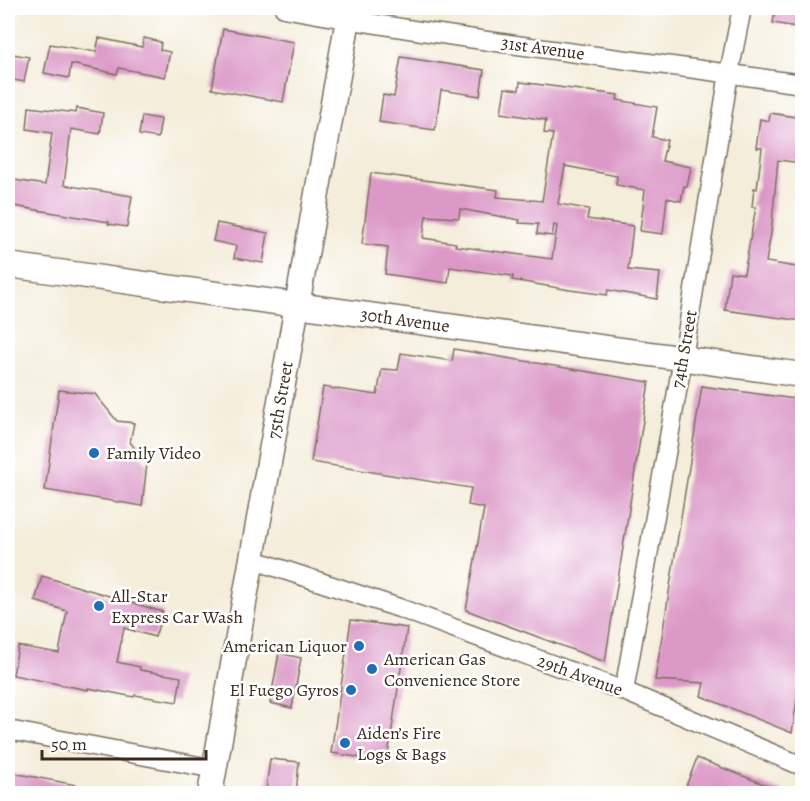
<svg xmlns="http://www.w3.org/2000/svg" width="810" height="801" font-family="Alegreya,serif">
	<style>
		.building { fill: #dc99c8; fill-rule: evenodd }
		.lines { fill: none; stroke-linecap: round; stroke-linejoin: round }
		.minor-casing { stroke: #7c6e60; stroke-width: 21 }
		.tertiary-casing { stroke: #7c6e60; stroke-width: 27 }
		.minor { stroke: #fff; stroke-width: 18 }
		.tertiary { stroke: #fff; stroke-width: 24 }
		.poi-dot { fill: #1f6fb2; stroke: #fff; stroke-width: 2 }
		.labels { text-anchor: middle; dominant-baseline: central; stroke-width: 5; stroke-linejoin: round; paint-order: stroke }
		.street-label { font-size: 18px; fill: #3b2a1e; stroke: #fff }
		.poi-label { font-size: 18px; fill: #3b2a1e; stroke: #fff; text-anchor: start }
	</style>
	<rect width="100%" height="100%" fill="#fff"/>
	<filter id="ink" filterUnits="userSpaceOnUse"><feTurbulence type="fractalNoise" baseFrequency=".0167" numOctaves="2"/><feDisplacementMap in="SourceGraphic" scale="12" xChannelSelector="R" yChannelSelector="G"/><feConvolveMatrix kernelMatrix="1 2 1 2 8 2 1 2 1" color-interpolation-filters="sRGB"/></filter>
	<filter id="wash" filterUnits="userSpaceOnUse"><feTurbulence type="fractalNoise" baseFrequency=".008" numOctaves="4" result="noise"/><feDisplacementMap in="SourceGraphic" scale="24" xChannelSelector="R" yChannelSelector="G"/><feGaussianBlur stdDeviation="1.35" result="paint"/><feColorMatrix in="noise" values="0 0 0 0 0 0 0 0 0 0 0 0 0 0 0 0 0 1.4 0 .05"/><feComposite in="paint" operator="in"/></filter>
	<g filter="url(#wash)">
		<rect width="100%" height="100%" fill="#f4edda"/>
		<g id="blocks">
			<g class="building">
				<polygon points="775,8 802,8 802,28 773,23"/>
				<polygon points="223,29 294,42 283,102 212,89"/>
				<polygon points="99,38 142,47 144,38 161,42 160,50 170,52 165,77 119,68 117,74 71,64 69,78 44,73 50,44 96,52"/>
				<polygon points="8,53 29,57 24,82 8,79"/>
				<polygon points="401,57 484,70 480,96 441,90 435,130 379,122 383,95 394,97"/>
				<path d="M 520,82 L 618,95 L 617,100 L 657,107 L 652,137 L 667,140 L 662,161 L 691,167 L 687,187 L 684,186 L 681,201 L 667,198 L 663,234 L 640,231 L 645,190 L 616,185 L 617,176 L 565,166 L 558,204 L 589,209 L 587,219 L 633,226 L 628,270 L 660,273 L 657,299 L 608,290 L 607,295 L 570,290 L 512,280 L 513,276 L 450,267 L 448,283 L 385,274 L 388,247 L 362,244 L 371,173 L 498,190 L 497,197 L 542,201 L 553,134 L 544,133 L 546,120 L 501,113 L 505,88 L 519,90 ZM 460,209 L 520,220 L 519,223 L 538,224 L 537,234 L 552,236 L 554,225 L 557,226 L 552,259 L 455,246 L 456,243 L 423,238 L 426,216 L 459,218 Z"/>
				<polygon points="29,107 76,113 77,108 103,113 100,134 71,129 64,185 132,196 127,227 108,224 109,222 8,205 8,179 45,185 52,133 27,129"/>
				<polygon points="770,113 802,118 802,163 778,160 771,233 766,262 802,268 802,321 725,310 730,272 744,274 756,207 752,207 754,188 757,189 762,148 756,148 760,119 769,121"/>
				<polygon points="142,116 161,119 158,138 139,135"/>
				<polygon points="217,223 268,233 263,263 234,258 236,246 213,241"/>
				<polygon points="454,349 649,382 605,662 466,610 484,508 468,505 471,488 311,462 323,387 377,395 382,369 398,370 401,353 452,361"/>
				<polygon points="702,386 802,400 802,663 792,733 701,696 704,683 655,680"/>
				<polygon points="59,390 95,394 117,421 134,423 130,442 147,464 142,506 45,490"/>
				<polygon points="42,576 163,612 155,637 124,628 117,662 140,667 140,670 181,677 177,702 135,695 134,697 88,688 88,690 13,675 18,646 59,653 67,611 35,601"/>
				<polygon points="351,620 407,628 387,762 331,753"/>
				<polygon points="279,653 301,658 292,708 270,703"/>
				<polygon points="697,758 784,792 784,794 683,794"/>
				<polygon points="270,759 299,762 296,793 266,790"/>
				<polygon points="8,772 77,785 76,794 8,794"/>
			</g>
		</g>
	</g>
	<g filter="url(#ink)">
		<use href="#blocks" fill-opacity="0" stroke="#7c6e60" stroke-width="1.5"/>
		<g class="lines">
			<g class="minor-casing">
				<g id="minor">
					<path d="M 284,8 C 456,40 630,59 802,84"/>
					<polyline points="251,559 399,608 624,691 802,766"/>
					<polyline points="624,691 683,358 729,73 742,8"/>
					<polyline points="8,730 215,769"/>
				</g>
			</g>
			<g class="tertiary-casing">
				<g id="tertiary">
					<polyline points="8,265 802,375"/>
					<polyline points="210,794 350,8"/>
				</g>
			</g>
			<use href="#minor" class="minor"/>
			<use href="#tertiary" class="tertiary"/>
		</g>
	</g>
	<g class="poi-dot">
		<circle cx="94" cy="453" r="6"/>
		<circle cx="99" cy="606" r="6"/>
		<circle cx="359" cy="646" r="6"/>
		<circle cx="372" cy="669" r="6"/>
		<circle cx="351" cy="690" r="6"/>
		<circle cx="345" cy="743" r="6"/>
	</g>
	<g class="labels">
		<g class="street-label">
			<text transform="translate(543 48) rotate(8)">31st Avenue</text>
			<text transform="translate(405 320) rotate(8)">30th Avenue</text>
			<text transform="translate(684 349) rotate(-80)">74th Street</text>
			<text transform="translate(280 400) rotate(-80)">75th Street</text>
			<text transform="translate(580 675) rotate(20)">29th Avenue</text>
		</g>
		<g class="poi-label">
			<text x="106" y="453">Family Video</text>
			<text x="111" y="596">All-Star<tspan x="111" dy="21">Express Car Wash</tspan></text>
			<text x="347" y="646" text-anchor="end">American Liquor</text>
			<text x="384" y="659">American Gas<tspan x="384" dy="21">Convenience Store</tspan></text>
			<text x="339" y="690" text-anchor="end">El Fuego Gyros</text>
			<text x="357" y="733">Aiden’s Fire<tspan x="357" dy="21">Logs &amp; Bags</tspan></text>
		</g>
	</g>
	<rect width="810" height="801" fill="none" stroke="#fff" stroke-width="30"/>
	<path d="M42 750v9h164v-9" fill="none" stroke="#3b2a1e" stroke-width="3"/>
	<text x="51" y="750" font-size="18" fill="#3b2a1e" stroke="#ffffff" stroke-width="4.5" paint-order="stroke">50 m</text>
</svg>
